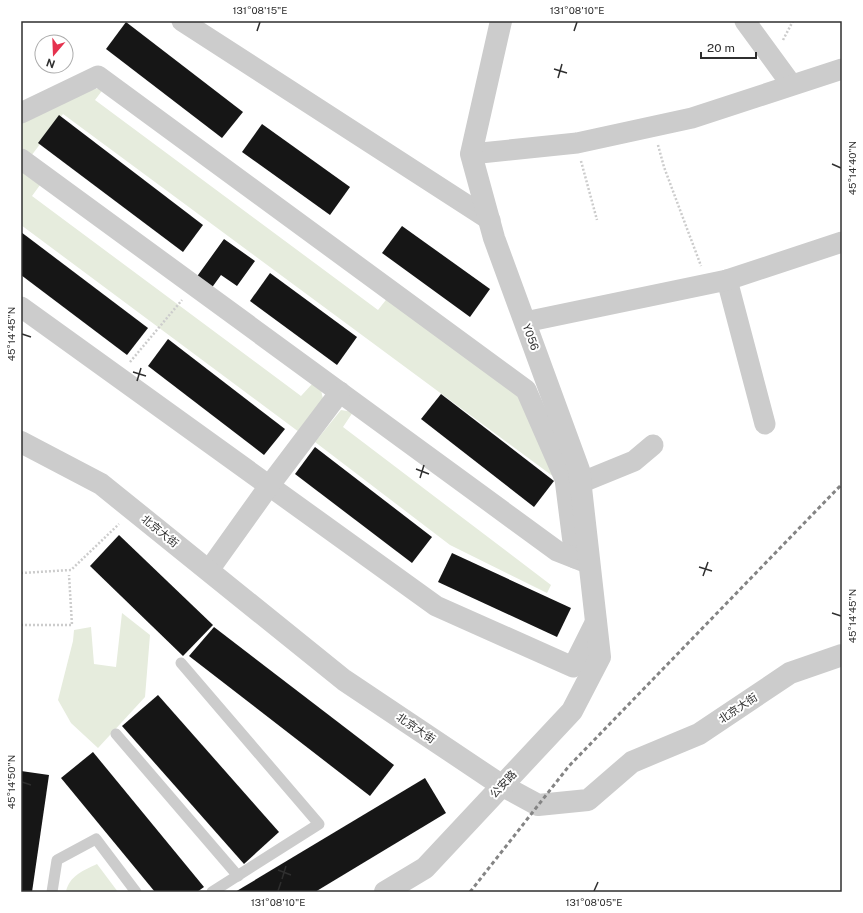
<svg xmlns="http://www.w3.org/2000/svg" width="863" height="913" font-family="'Public Sans','Noto Sans SC',sans-serif">
	<style>
		.green { fill: #e6ecdd }
		.building { fill: #161616 }
		.lines { fill: none; stroke-linecap: round; stroke-linejoin: round }
		.path { stroke: #ccc; stroke-width: 2.5; stroke-dasharray: 2 2; stroke-linecap: butt }
		.service { stroke: #ccc; stroke-width: 11 }
		.minor { stroke: #ccc; stroke-width: 21 }
		.tertiary { stroke: #ccc; stroke-width: 22 }
		.rail { stroke: #848484; stroke-width: 3; stroke-dasharray: 4 3; stroke-linecap: butt }
		.ticks { fill: none; stroke: #2f2f2f; stroke-width: 1.5 }
		.labels { text-anchor: middle; dominant-baseline: central; stroke-width: 4; stroke-linejoin: round; paint-order: stroke }
		.street-label { font-size: 11px; fill: #2f2f2f; stroke: #fff }
		.neatline { fill: none; stroke: #2f2f2f; stroke-width: 1.5 }
		.ticks-label { font-size: 10px; text-anchor: middle; fill: #2f2f2f }
	</style>
	<rect width="100%" height="100%" fill="#fff"/>
	<g class="green">
		<polygon points="104,88 95,100 378,310 389,296 522,394 558,480 63,114 31,156 21,147 21,122 88,90"/>
		<polygon points="21,169 40,185 32,196 301,396 313,383 321,390 323,399 299,432 21,225"/>
		<polygon points="341,410 353,412 343,427 551,585 547,593 450,545 315,442"/>
		<polygon points="122,613 150,635 145,697 98,748 71,723 58,700 73,641 74,630 91,627 94,664 116,667"/>
		<path d="M 97,864 L 118,892 L 66,892 C 69,876 84,870 97,864 Z"/>
	</g>
	<g class="building">
		<polygon points="126,22 243,112 222,138 106,49"/>
		<polygon points="59,115 203,225 183,252 38,143"/>
		<polygon points="262,124 350,187 330,215 242,152"/>
		<polygon points="402,226 490,289 470,317 382,253"/>
		<polygon points="21,232 148,328 127,355 21,275"/>
		<polygon points="224,239 255,261 237,286 221,275 208,293 193,282"/>
		<polygon points="270,273 357,337 337,365 250,301"/>
		<polygon points="168,339 285,429 264,455 148,366"/>
		<polygon points="441,394 554,481 534,507 421,419"/>
		<polygon points="315,447 432,537 412,563 295,474"/>
		<polygon points="119,535 213,625 183,656 90,566"/>
		<polygon points="452,553 571,608 557,637 438,582"/>
		<polygon points="214,627 394,765 370,796 189,656"/>
		<polygon points="158,695 279,832 244,864 122,726"/>
		<polygon points="93,752 204,887 197,892 155,892 61,778"/>
		<polygon points="21,771 49,775 32,892 21,892"/>
		<polygon points="425,778 446,813 315,892 235,892"/>
	</g>
	<g class="lines">
		<g class="path">
			<polyline points="783,40 793,21"/>
			<polyline points="658,145 664,167 701,266"/>
			<polyline points="581,161 597,220"/>
			<polyline points="130,362 182,300"/>
			<polyline points="21,573 71,570 119,524"/>
			<polyline points="21,625 72,625 69,575"/>
		</g>
		<g class="service">
			<polyline points="181,663 319,824 212,892"/>
			<polyline points="116,734 238,876"/>
			<polyline points="52,892 57,860 96,839 136,892"/>
		</g>
		<g class="minor">
			<polyline points="182,21 490,220"/>
			<polyline points="745,21 791,84"/>
			<polyline points="21,113 98,76 526,390 565,479 575,558"/>
			<polyline points="471,154 577,143 692,118 842,69"/>
			<polyline points="21,159 557,551 585,562"/>
			<polyline points="727,280 765,424"/>
			<polyline points="21,307 436,606 573,667 596,621"/>
			<polyline points="525,322 727,280 842,242"/>
			<polyline points="580,483 634,461 653,445"/>
			<polyline points="209,570 269,486 340,392"/>
		</g>
		<g class="tertiary">
			<polyline points="21,442 101,484 344,680 501,785 538,805 588,800 632,762 699,734 790,673 842,655"/>
			<polyline points="385,892 425,868 572,711 600,657 579,470 494,238 471,154 501,21"/>
		</g>
		<polyline class="rail" points="470,892 569,766 842,484"/>
	</g>
	<path class="ticks" d="M 257,31 L 260,22M 574,31 L 577,22M 554,69 L 567,73M 558,78 L 562,64M 832,164 L 841,168M 22,334 L 31,337M 133,372 L 146,376M 137,381 L 141,368M 416,469 L 429,474M 420,478 L 424,465M 699,567 L 712,571M 703,576 L 708,562M 832,613 L 841,616M 22,782 L 31,785M 278,870 L 291,875M 282,879 L 286,866M 278,891 L 281,882M 594,891 L 598,882"/>
	<g class="labels">
		<g class="street-label">
			<text transform="translate(531 337) rotate(70)">Y056</text>
			<text transform="translate(160 531) rotate(39)">北京大街</text>
			<text transform="translate(738 708) rotate(-34)">北京大街</text>
			<text transform="translate(416 728) rotate(34)">北京大街</text>
			<text transform="translate(503 784) rotate(-47)">公安路</text>
		</g>
	</g>
	<rect width="863" height="913" fill="none" stroke="#ffffff" stroke-width="44"/>
	<g transform="translate(54 54) rotate(199)"><circle r="19" fill="#ffffff" stroke="#acacac"/>
	<path d="M0-3L7 15L0 10L-7 15Z" fill="#e5324e"/>
	<text y="-6" font-size="11" font-weight="bold" text-anchor="middle" fill="#2f2f2f">N</text>
	</g>
	<path d="M701 52v6h55v-6" fill="none" stroke="#2f2f2f" stroke-width="2"/>
	<text x="707" y="52" font-size="12" fill="#2f2f2f" stroke="#ffffff" stroke-width="3" paint-order="stroke">20 m</text>
	<rect x="22" y="22" width="819" height="869" class="neatline"/>
	<g class="ticks-label">
		<text x="260" y="14">131°08'15"E</text>
		<text x="577" y="14">131°08'10"E</text>
		<text transform="translate(852 168) rotate(-90)" y="4">45°14'40"N</text>
		<text transform="translate(11 334) rotate(-90)" y="4">45°14'45"N</text>
		<text transform="translate(852 616) rotate(-90)" y="4">45°14'45"N</text>
		<text transform="translate(11 782) rotate(-90)" y="4">45°14'50"N</text>
		<text x="278" y="906">131°08'10"E</text>
		<text x="594" y="906">131°08'05"E</text>
	</g>
</svg>
